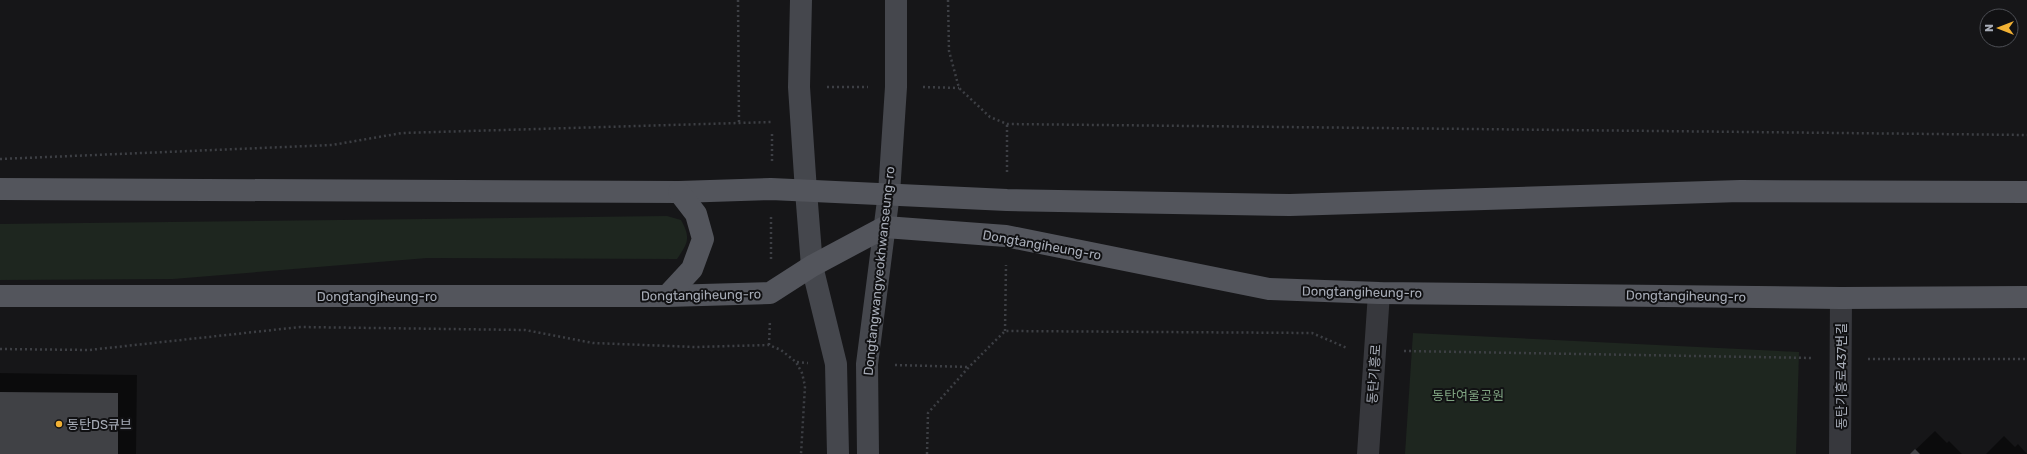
<svg xmlns="http://www.w3.org/2000/svg" width="2027" height="454" font-family="Rubik,'Noto Sans KR',sans-serif">
	<style>
		.green { fill: #1e261f }
		.shadow { fill: #0007 }
		.building { fill: #404145 }
		.lines { fill: none; stroke-linecap: round; stroke-linejoin: round }
		.path { stroke: #3d3f44; stroke-width: 2.5; stroke-dasharray: 2 3; stroke-linecap: butt }
		.street { stroke: #37383d; stroke-width: 22 }
		.secondary { stroke: #45474d; stroke-width: 22 }
		.primary { stroke: #53555c; stroke-width: 22 }
		.poi-dot { fill: #f2b134; stroke: #111113; stroke-width: 1.5 }
		.labels { text-anchor: middle; dominant-baseline: central; stroke-width: 4; stroke-linejoin: round; paint-order: stroke }
		.street-label { font-size: 13px; fill: #a8adb8; stroke: #111113 }
		.park-label { font-size: 13px; fill: #7fa381; stroke: #111113 }
		.poi-label { font-size: 13px; fill: #a8adb8; stroke: #111113; text-anchor: start }
	</style>
	<rect width="100%" height="100%" fill="#161618"/>
	<g class="green">
		<path d="M 667,216 L 681,220 C 691,238 688,243 677,259 L 427,258 L 173,279 L 0,280 L 0,224 Z"/>
		<polygon points="1413,333 1799,352 1796,454 1405,454"/>
	</g>
	<g class="shadow">
		<polygon points="0,373 137,375 136,454 0,454"/>
		<polygon points="1935,431 1947,443 1949,441 1962,454 1911,454"/>
		<polygon points="2004,436 2015,447 2018,444 2027,454 1986,454"/>
	</g>
	<g class="building">
		<polygon points="0,392 118,393 118,454 0,454"/>
		<polygon points="1915,449 1920,454 1910,454"/>
	</g>
	<g class="lines">
		<g class="path">
			<polyline points="738,0 739,123"/>
			<polyline points="948,0 949,51 959,88 990,117 1007,124 2027,135"/>
			<polyline points="827,87 868,87"/>
			<polyline points="923,87 959,88"/>
			<polyline points="0,159 332,145 402,133 772,122"/>
			<polyline points="772,161 772,134"/>
			<polyline points="1007,172 1007,124"/>
			<polyline points="771,259 771,216"/>
			<polyline points="1005,331 1006,265"/>
			<polyline points="769,345 770,320"/>
			<polyline points="0,349 89,350 300,327 525,330 593,343 695,347 769,345 781,350 796,362 802,373 805,386 801,454"/>
			<polyline points="1404,351 1813,358"/>
			<polyline points="1868,359 2027,359"/>
			<polyline points="797,362 808,363"/>
			<polyline points="895,365 969,367"/>
			<polyline points="927,454 928,413 969,367 1005,331 1312,333 1347,348"/>
		</g>
		<g class="street">
			<polyline points="1368,454 1379,293"/>
			<polyline points="1840,454 1841,298"/>
		</g>
		<g class="secondary">
			<polyline points="801,0 799,87 806,191 812,266 836,364 838,454"/>
			<polyline points="868,454 867,364 889,193 896,87 896,0"/>
		</g>
		<g class="primary">
			<polyline points="0,189 679,192 771,189 1007,200 1290,205 1740,191 2027,192"/>
			<polyline points="0,296 667,296 770,293 812,266 885,227 1006,236 1269,289 1379,293 1841,298 2027,297"/>
			<polyline points="667,296 692,269 703,239 696,214 679,192"/>
		</g>
	</g>
	<circle class="poi-dot" cx="59" cy="424" r="4"/>
	<g class="labels">
		<g class="street-label">
			<text transform="translate(1042 245) rotate(10)">Dongtangiheung-ro</text>
			<text transform="translate(879 271) rotate(-84)">Dongtangwangyeokhwanseung-ro</text>
			<text transform="translate(1362 292) rotate(1)">Dongtangiheung-ro</text>
			<text transform="translate(701 295) rotate(-1)">Dongtangiheung-ro</text>
			<text x="377" y="296">Dongtangiheung-ro</text>
			<text transform="translate(1686 296) rotate(1)">Dongtangiheung-ro</text>
			<text transform="translate(1374 374) rotate(-86)">동탄기흥로</text>
			<text transform="translate(1841 376) rotate(-90)">동탄기흥로437번길</text>
		</g>
		<g class="park-label">
			<text x="1468" y="395">동탄여울공원</text>
		</g>
		<g class="poi-label">
			<text x="67" y="424">동탄DS큐브</text>
		</g>
	</g>
	<g transform="translate(1999 28) rotate(270)"><circle r="19" fill="#111113" stroke="#4d4f55"/>
	<path d="M0-3L7 15L0 10L-7 15Z" fill="#f2b134"/>
	<text y="-6" font-size="11" font-weight="bold" text-anchor="middle" fill="#a8adb8">N</text>
	</g>
</svg>
